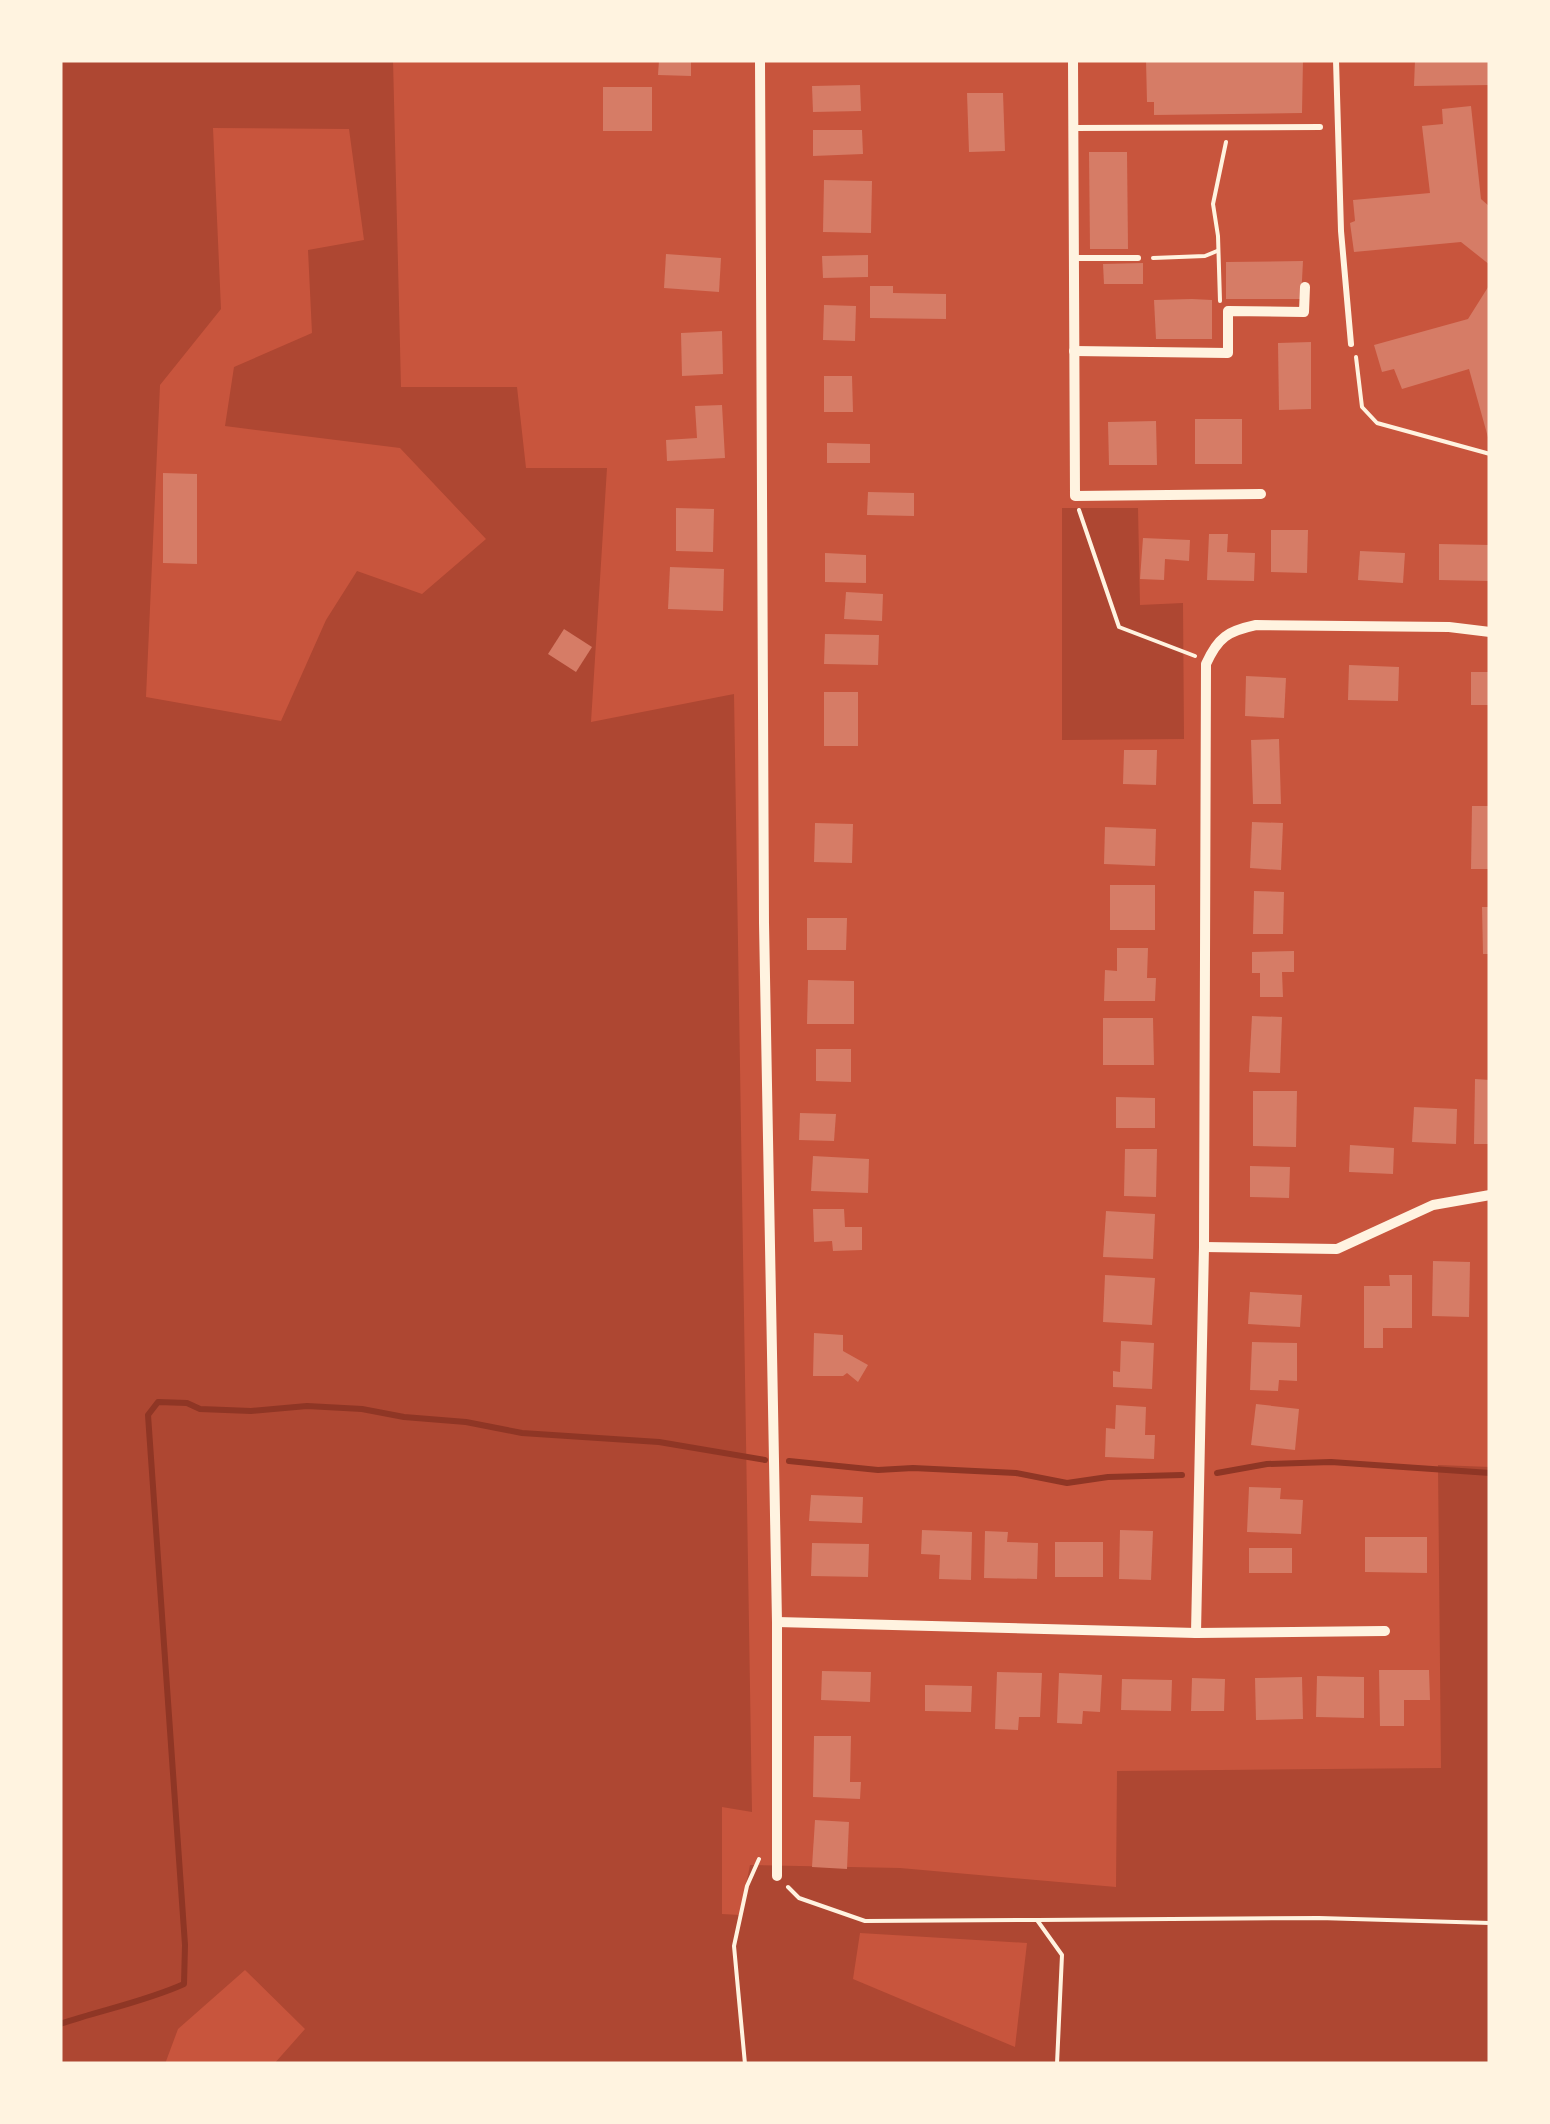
<svg xmlns="http://www.w3.org/2000/svg" width="1550" height="2124" font-family="Raleway,sans-serif">
	<style>
		.green { fill: #ae4732; fill-rule: evenodd }
		.lines { fill: none; stroke-linecap: round; stroke-linejoin: round }
		.stream { stroke: #8f3625; stroke-width: 6 }
		.building { fill: #d67c66 }
		.path { stroke: #fff3e0; stroke-width: 4 }
		.service { stroke: #fff3e0; stroke-width: 6 }
		.minor { stroke: #fff3e0; stroke-width: 10 }
	</style>
	<rect width="100%" height="100%" fill="#c8553d"/>
	<g class="green">
		<path d="M 60,60 L 393,60 L 401,387 L 517,387 L 526,468 L 607,468 L 591,722 L 734,694 L 752,1812 L 722,1807 L 722,1914 L 740,1915 L 750,1865 L 900,1868 L 1116,1887 L 1117,1771 L 1441,1768 L 1438,1465 L 1490,1467 L 1490,2064 L 274,2064 L 305,2029 L 245,1970 L 178,2029 L 165,2064 L 60,2064 ZM 213,128 L 349,129 L 364,240 L 308,250 L 312,333 L 234,367 L 225,426 L 400,448 L 486,539 L 422,594 L 357,571 L 326,620 L 281,721 L 146,697 L 160,385 L 221,309 ZM 860,1933 L 1027,1943 L 1015,2047 L 853,1979 Z"/>
		<polygon points="1062,508 1138,508 1140,605 1183,603 1184,739 1062,740"/>
	</g>
	<g class="lines">
		<g class="stream">
			<polyline points="789,1461 878,1470 913,1468 1016,1473 1067,1483 1108,1477 1182,1475"/>
			<polyline points="1217,1473 1267,1464 1331,1462 1490,1473"/>
			<path d="M 60,2024 C 101,2010 144,2002 184,1984 L 185,1945 L 148,1415 L 158,1402 L 187,1403 L 200,1409 L 251,1411 L 307,1406 L 362,1409 L 404,1417 L 466,1422 L 522,1433 L 659,1442 L 765,1460"/>
		</g>
	</g>
	<g class="building">
		<polygon points="659,60 691,60 691,76 658,75"/>
		<polygon points="1146,60 1303,60 1302,113 1154,115 1154,102 1147,102"/>
		<polygon points="1415,60 1490,60 1490,85 1414,86"/>
		<polygon points="860,85 861,111 813,112 812,86"/>
		<rect x="603" y="87" width="49" height="44"/>
		<polygon points="967,93 1003,93 1005,151 969,152"/>
		<polygon points="1471,106 1481,199 1490,207 1490,265 1461,242 1354,252 1350,223 1355,221 1353,200 1430,193 1422,126 1443,124 1442,109"/>
		<polygon points="813,130 862,130 863,154 813,156"/>
		<polygon points="1089,152 1127,152 1128,249 1090,249"/>
		<polygon points="824,180 872,181 871,233 823,232"/>
		<polygon points="666,254 721,258 719,292 664,288"/>
		<polygon points="868,255 868,277 823,278 822,256"/>
		<polygon points="1303,261 1301,299 1226,299 1226,262"/>
		<polygon points="1143,263 1143,284 1104,284 1103,264"/>
		<polygon points="1490,284 1490,441 1489,441 1469,369 1402,389 1394,369 1382,372 1374,345 1468,319"/>
		<polygon points="870,286 893,286 893,293 946,294 946,319 870,318"/>
		<polygon points="1192,299 1212,300 1212,339 1156,339 1154,300"/>
		<polygon points="824,305 856,306 855,341 823,340"/>
		<polygon points="722,331 723,374 682,376 681,333"/>
		<polygon points="1311,342 1311,409 1279,410 1278,343"/>
		<polygon points="824,376 852,376 853,412 824,412"/>
		<polygon points="722,405 725,458 667,461 666,440 697,438 695,406"/>
		<rect x="1195" y="419" width="47" height="45"/>
		<polygon points="1156,421 1157,465 1109,465 1108,422"/>
		<polygon points="827,443 870,444 870,463 827,463"/>
		<polygon points="163,473 197,474 197,564 163,563"/>
		<polygon points="868,492 914,493 914,516 867,515"/>
		<polygon points="676,508 714,509 713,552 676,551"/>
		<polygon points="1271,530 1308,530 1307,573 1271,572"/>
		<polygon points="1209,534 1228,534 1227,552 1255,553 1254,581 1207,580"/>
		<polygon points="1143,538 1190,540 1189,561 1165,559 1164,580 1140,579"/>
		<polygon points="1439,544 1490,545 1490,581 1439,580"/>
		<polygon points="1360,551 1405,553 1403,583 1358,580"/>
		<polygon points="825,553 866,555 866,583 825,582"/>
		<polygon points="670,567 724,569 723,611 668,609"/>
		<polygon points="846,592 883,594 882,621 844,619"/>
		<polygon points="564,629 592,647 576,672 548,654"/>
		<polygon points="825,634 879,635 878,665 824,664"/>
		<polygon points="1349,665 1399,667 1398,701 1348,700"/>
		<rect x="1471" y="672" width="19" height="33"/>
		<polygon points="1246,676 1286,678 1284,718 1245,716"/>
		<rect x="824" y="692" width="34" height="54"/>
		<polygon points="1279,739 1281,804 1253,804 1251,740"/>
		<polygon points="1124,750 1157,750 1156,785 1123,784"/>
		<polygon points="1472,806 1490,806 1490,869 1471,869"/>
		<polygon points="1252,822 1283,823 1281,870 1250,868"/>
		<polygon points="815,823 853,824 852,863 814,862"/>
		<polygon points="1105,827 1156,829 1155,866 1104,864"/>
		<rect x="1110" y="885" width="45" height="45"/>
		<polygon points="1254,891 1284,892 1283,934 1253,934"/>
		<polygon points="1482,907 1490,907 1490,954 1483,954"/>
		<polygon points="807,918 847,918 846,950 807,950"/>
		<polygon points="1117,948 1148,948 1147,978 1156,978 1155,1001 1104,1001 1105,970 1117,971"/>
		<polygon points="1294,951 1294,972 1282,972 1283,997 1260,997 1260,973 1252,973 1252,952"/>
		<polygon points="808,980 854,981 854,1024 807,1024"/>
		<polygon points="1252,1016 1282,1017 1280,1073 1249,1072"/>
		<polygon points="1103,1018 1153,1018 1154,1065 1103,1065"/>
		<polygon points="816,1049 851,1049 851,1082 816,1081"/>
		<polygon points="1475,1079 1490,1080 1490,1144 1474,1144"/>
		<polygon points="1253,1091 1297,1091 1296,1147 1253,1146"/>
		<polygon points="1116,1097 1155,1098 1155,1128 1116,1128"/>
		<polygon points="1414,1107 1457,1109 1456,1144 1412,1142"/>
		<polygon points="800,1113 836,1114 834,1141 799,1140"/>
		<polygon points="1350,1145 1394,1148 1393,1174 1349,1172"/>
		<polygon points="1125,1149 1157,1149 1156,1197 1124,1196"/>
		<polygon points="813,1156 869,1159 868,1193 811,1191"/>
		<polygon points="1250,1166 1290,1167 1289,1198 1250,1197"/>
		<polygon points="813,1209 844,1209 845,1227 862,1227 862,1250 833,1251 832,1241 814,1242"/>
		<polygon points="1106,1211 1155,1214 1153,1259 1103,1257"/>
		<polygon points="1433,1261 1470,1262 1469,1317 1432,1316"/>
		<polygon points="1105,1275 1155,1278 1152,1325 1103,1322"/>
		<polygon points="1389,1275 1412,1275 1412,1328 1383,1328 1383,1348 1364,1348 1364,1286 1390,1286"/>
		<polygon points="1250,1292 1302,1295 1300,1327 1248,1324"/>
		<polygon points="814,1333 843,1335 843,1351 868,1365 858,1382 847,1373 843,1376 813,1376"/>
		<polygon points="1121,1341 1154,1343 1152,1389 1113,1387 1113,1371 1120,1372"/>
		<polygon points="1252,1342 1297,1343 1297,1381 1279,1380 1278,1391 1250,1390"/>
		<polygon points="1256,1404 1299,1409 1295,1450 1251,1445"/>
		<polygon points="1116,1405 1146,1407 1145,1435 1155,1435 1154,1459 1105,1457 1106,1428 1115,1429"/>
		<polygon points="1249,1487 1281,1488 1280,1499 1303,1500 1301,1534 1247,1532"/>
		<polygon points="811,1495 863,1497 862,1523 809,1521"/>
		<polygon points="922,1530 972,1532 971,1580 939,1579 940,1555 921,1554"/>
		<polygon points="1120,1530 1153,1531 1151,1580 1119,1579"/>
		<polygon points="985,1531 1008,1532 1007,1542 1038,1543 1037,1579 984,1578"/>
		<polygon points="1365,1537 1427,1537 1427,1573 1365,1572"/>
		<rect x="1055" y="1542" width="48" height="35"/>
		<polygon points="812,1543 869,1544 868,1577 811,1576"/>
		<rect x="1249" y="1548" width="43" height="25"/>
		<polygon points="1379,1670 1429,1670 1430,1700 1404,1700 1404,1726 1380,1726"/>
		<polygon points="822,1671 871,1672 870,1702 821,1700"/>
		<polygon points="997,1672 1042,1673 1040,1717 1019,1717 1018,1730 995,1729"/>
		<polygon points="1059,1673 1102,1675 1100,1712 1083,1711 1082,1724 1057,1723"/>
		<polygon points="1317,1676 1364,1677 1364,1718 1316,1717"/>
		<polygon points="1302,1677 1303,1719 1256,1720 1255,1678"/>
		<polygon points="1192,1678 1225,1679 1224,1711 1191,1711"/>
		<polygon points="1122,1679 1172,1680 1171,1711 1121,1710"/>
		<polygon points="925,1685 972,1686 971,1712 925,1711"/>
		<polygon points="814,1736 851,1736 850,1782 861,1782 860,1799 813,1797"/>
		<polygon points="815,1820 849,1822 847,1869 812,1867"/>
	</g>
	<g class="lines">
		<g class="path">
			<polyline points="1153,258 1205,256 1217,251"/>
			<polyline points="1220,301 1218,236 1213,204 1226,142"/>
			<polyline points="1356,357 1362,407 1377,423 1490,454"/>
			<polyline points="1079,510 1119,627 1195,656"/>
			<polyline points="788,1887 799,1898 865,1921 1037,1920 1062,1955 1057,2064"/>
			<polyline points="1037,1920 1319,1918 1490,1923"/>
			<polyline points="745,2064 734,1946 747,1886 759,1859"/>
		</g>
		<g class="service">
			<polyline points="1336,60 1341,231 1351,344"/>
			<polyline points="1074,128 1320,127"/>
			<polyline points="1074,258 1138,258"/>
		</g>
		<g class="minor">
			<polyline points="760,60 764,923 777,1622 777,1876"/>
			<polyline points="1073,60 1075,496 1261,494"/>
			<polyline points="1074,351 1228,353 1228,311 1304,312 1305,287"/>
			<polyline points="1204,1247 1337,1249 1433,1205 1490,1195"/>
			<polyline points="777,1622 1196,1633 1385,1631"/>
			<path d="M 1196,1633 L 1204,1247 L 1206,664 C 1218,637 1228,631 1256,625 L 1449,627 L 1490,632"/>
		</g>
	</g>
	<rect width="1550" height="2124" fill="none" stroke="#fff3e0" stroke-width="125"/>
</svg>
